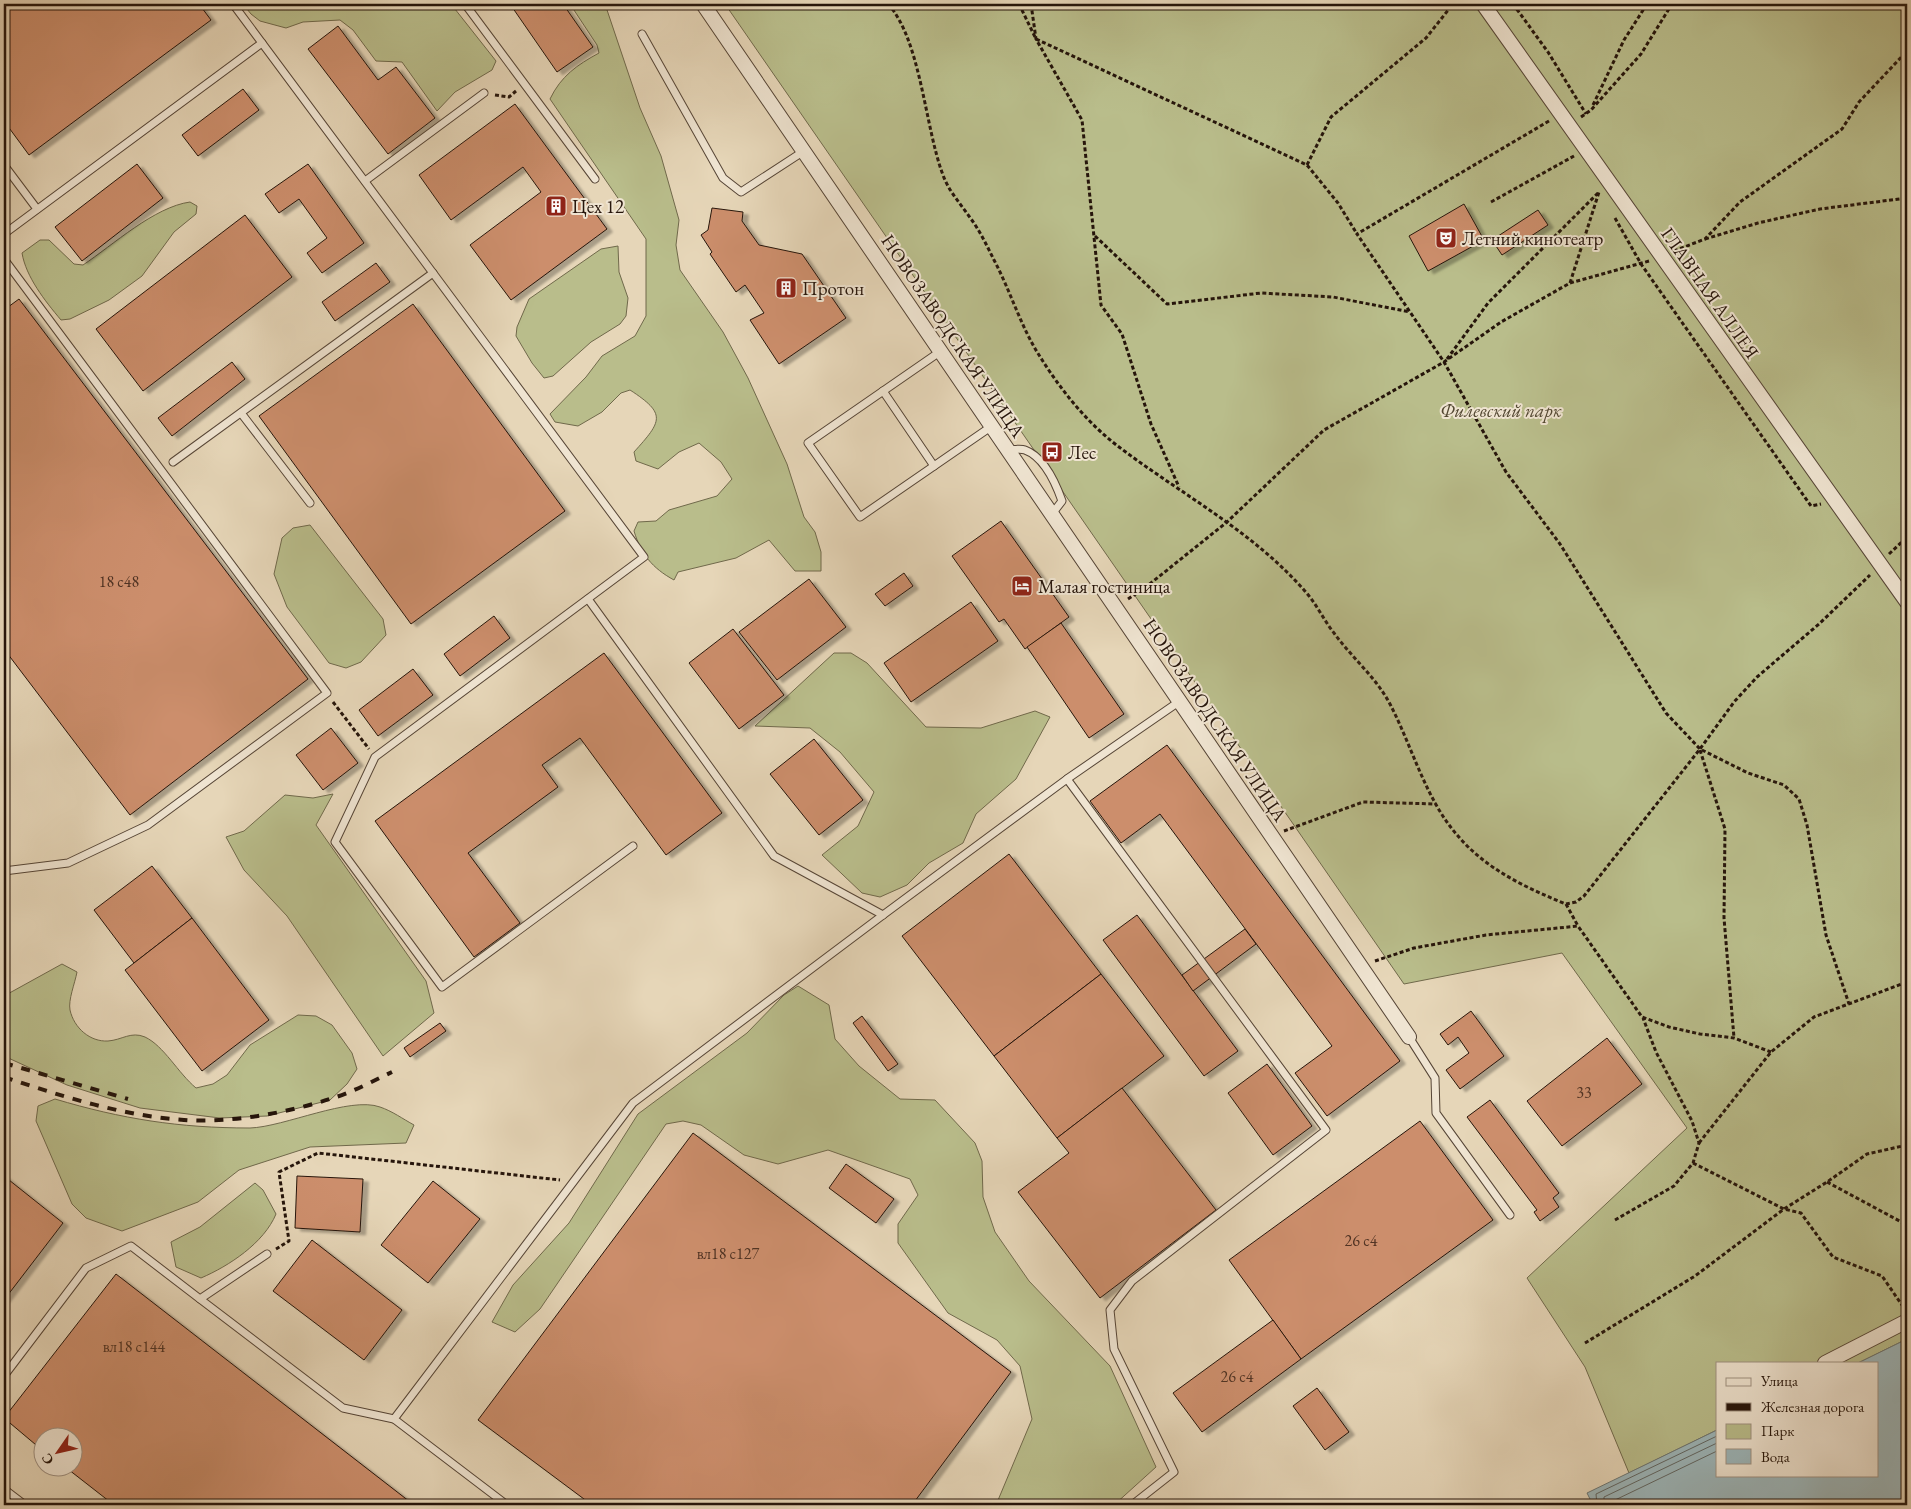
<svg xmlns="http://www.w3.org/2000/svg" width="1911" height="1509" font-family="'EB Garamond',serif">
	<style>
		.green { fill: #b9bd8b; stroke: #70694b }
		.water { fill: #9cb6ba; stroke: #6d7674 }
		.lines { fill: none; stroke-linecap: round; stroke-linejoin: round }
		.shore { stroke: #616662; stroke-width: 1 }
		.building { fill: #cc8e6c; stroke: #26150b; filter: url(#shadow) }
		.lane-casing { stroke: #564536; stroke-width: 9 }
		.street-casing { stroke: #564536; stroke-width: 16 }
		.path { stroke: #26150b; stroke-width: 3; stroke-dasharray: 4 2.5; stroke-linecap: butt }
		.lane { stroke: #efe4d1; stroke-width: 7 }
		.street { stroke: #efe4d1; stroke-width: 14 }
		.rail { stroke: #26150b; stroke-width: 4; stroke-dasharray: 9 9; stroke-linecap: butt }
		.labels { text-anchor: middle; dominant-baseline: central; stroke-width: 4; stroke-linejoin: round; paint-order: stroke }
		.number-label { font-size: 16px; fill: #503323 }
		.poi-label { font-size: 19px; fill: #26150b; stroke: #efe4d1; text-anchor: start }
		.street-label { font-size: 19px; fill: #26150b; stroke: #efe4d1 }
		.park-label { font-size: 19px; font-style: italic; fill: #524731; stroke: #efe4d1 }
	</style>
	<defs>
		<filter id="shadow"><feDropShadow dx="5.5" dy="3" stdDeviation="1" flood-color="#0004"/></filter>
	</defs>
	<rect width="100%" height="100%" fill="#e6d6b8"/>
	<filter id="stains"><feTurbulence type="fractalNoise" baseFrequency=".004" numOctaves="4"/><feColorMatrix values="0 0 0 0 .2 0 0 0 0 .09 0 0 0 0 .02 0 0 0 .5 -.17"/></filter>
	<radialGradient id="worn" r=".72"><stop offset=".6" stop-color="#630" stop-opacity="0"/><stop offset="1" stop-color="#630" stop-opacity=".3"/></radialGradient>
	<g class="green">
		<polygon points="243,4 451,4 496,61 492,70 455,92 437,111 402,62 376,61 353,30 340,20 303,22 286,28 260,21 251,14"/>
		<path d="M 570,4 L 605,4 L 640,108 L 661,156 L 679,220 L 676,245 L 680,270 L 723,332 L 748,378 L 787,464 L 804,517 L 815,532 L 821,552 L 821,571 L 795,571 L 769,540 L 736,558 L 678,572 L 674,580 C 652,568 641,554 634,531 L 638,522 L 656,521 L 669,510 L 717,496 L 732,479 L 721,462 L 699,443 L 679,452 L 658,469 L 636,461 L 634,452 C 662,421 667,414 630,390 L 621,393 L 602,412 L 578,426 L 555,422 L 550,414 L 586,377 L 602,356 L 635,336 L 646,316 L 646,239 L 550,99 C 561,76 577,65 599,53 L 597,45 Z"/>
		<polygon points="725,4 1907,4 1907,1339 1858,1363 1717,1363 1717,1430 1629,1473 1585,1367 1527,1278 1687,1128 1562,953 1404,984"/>
		<path d="M 190,202 L 197,206 L 196,214 L 174,232 L 142,276 L 109,300 L 70,319 L 61,320 C 45,301 26,277 22,253 L 40,240 L 49,240 L 74,264 L 83,265 C 113,245 154,207 190,202 Z"/>
		<polygon points="618,246 619,272 628,298 626,316 620,324 591,342 553,376 544,378 532,363 516,336 517,327 529,299 601,249"/>
		<polygon points="310,525 383,619 386,635 361,662 346,668 329,663 287,607 274,574 282,538 293,528"/>
		<polygon points="834,653 851,653 867,663 926,727 981,728 1035,711 1050,717 1016,779 976,814 963,843 929,863 907,885 880,897 862,893 822,855 858,826 874,792 840,752 810,728 755,726"/>
		<polygon points="333,794 316,825 426,981 434,1013 383,1056 287,916 244,870 226,837 244,831 285,795 313,798"/>
		<path d="M 62,964 L 77,972 C 75,983 68,1000 70,1010 C 74,1028 90,1042 108,1041 C 122,1040 131,1031 145,1037 C 164,1046 178,1073 196,1088 L 213,1084 L 227,1075 L 250,1045 L 298,1015 L 316,1016 L 332,1025 L 352,1053 L 357,1069 L 347,1084 L 330,1100 L 267,1116 L 220,1118 L 140,1108 L 67,1085 L 4,1056 L 4,996 Z"/>
		<polygon points="798,986 829,1005 835,1039 859,1066 900,1099 935,1100 975,1143 982,1161 983,1197 995,1232 1029,1281 1110,1366 1156,1467 1114,1505 996,1505 1032,1419 1020,1366 997,1340 948,1313 898,1243 898,1224 918,1195 910,1179 828,1150 778,1164 744,1155 701,1125 683,1121 666,1124 540,1309 515,1332 492,1322 513,1285 569,1223 638,1114 747,1033 784,995"/>
		<path d="M 55,1099 C 122,1119 179,1128 250,1128 C 284,1127 350,1096 380,1107 C 392,1111 403,1119 414,1125 L 406,1143 L 310,1147 L 276,1158 L 239,1170 L 198,1202 L 122,1231 L 86,1218 L 72,1204 L 36,1121 L 38,1106 Z"/>
		<path d="M 255,1183 L 263,1190 L 276,1214 C 264,1243 229,1266 201,1278 L 176,1267 L 171,1242 L 200,1227 Z"/>
	</g>
	<polygon class="water" points="1907,1339 1907,1505 1593,1505 1587,1493 1717,1430 1717,1475 1877,1475 1877,1363 1858,1363"/>
	<g class="lines">
		<g class="shore">
			<polyline points="1597,1505 1596,1494 1717,1436"/>
			<polyline points="1604,1505 1604,1497 1717,1443"/>
			<polyline points="1611,1505 1613,1501 1717,1451"/>
		</g>
	</g>
	<g class="building">
		<polygon points="4,4 199,4 211,20 29,155 4,121"/>
		<polygon points="510,4 563,4 593,47 557,72"/>
		<polygon points="338,26 378,80 396,67 435,118 388,154 308,49"/>
		<polygon points="243,89 259,110 198,156 182,135"/>
		<polygon points="515,104 607,229 511,300 470,245 541,192 523,167 451,220 419,175"/>
		<polygon points="137,164 163,198 82,261 55,227"/>
		<polygon points="308,164 364,243 322,273 307,253 327,238 299,199 279,213 265,194"/>
		<polygon points="1464,204 1484,240 1428,271 1409,236"/>
		<polygon points="712,208 743,212 742,221 759,245 802,254 846,318 779,364 750,320 764,313 745,285 736,292 710,254 712,252 701,235 708,230"/>
		<polygon points="1538,210 1548,225 1502,255 1492,240"/>
		<polygon points="245,215 292,277 143,391 96,329"/>
		<polygon points="376,263 390,282 335,321 322,302"/>
		<polygon points="19,299 308,679 130,815 4,649 4,310"/>
		<polygon points="413,304 565,511 411,624 259,416"/>
		<polygon points="232,362 245,379 172,436 158,418"/>
		<polygon points="1001,521 1069,617 1025,649 1004,619 999,622 952,556"/>
		<polygon points="904,573 913,586 885,606 875,594"/>
		<polygon points="809,579 846,627 777,680 739,632"/>
		<polygon points="971,602 998,641 911,702 884,663"/>
		<polygon points="494,616 510,638 460,676 444,654"/>
		<polygon points="1061,623 1124,714 1089,738 1027,647"/>
		<polygon points="733,629 784,695 739,729 689,663"/>
		<polygon points="604,653 722,813 666,855 580,738 542,765 558,787 468,853 520,923 474,957 375,821"/>
		<polygon points="413,669 433,695 378,736 359,710"/>
		<polygon points="331,728 358,763 323,790 296,755"/>
		<polygon points="814,739 863,800 819,835 770,774"/>
		<polygon points="1167,745 1400,1061 1327,1116 1295,1073 1332,1046 1160,814 1121,843 1090,801"/>
		<polygon points="1009,854 1101,974 994,1056 902,936"/>
		<polygon points="152,866 192,918 134,963 94,910"/>
		<polygon points="1137,915 1238,1051 1204,1076 1103,940"/>
		<polygon points="192,918 269,1020 202,1071 125,970"/>
		<polygon points="1245,929 1256,944 1193,991 1182,975"/>
		<polygon points="1101,974 1164,1056 1057,1138 994,1056"/>
		<polygon points="1471,1011 1504,1056 1460,1089 1446,1070 1469,1053 1458,1037 1448,1045 1440,1034"/>
		<polygon points="862,1016 898,1064 888,1071 853,1023"/>
		<polygon points="440,1023 446,1031 410,1057 404,1048"/>
		<polygon points="1607,1038 1642,1084 1562,1146 1527,1101"/>
		<polygon points="1267,1064 1312,1126 1273,1155 1228,1093"/>
		<polygon points="1122,1088 1216,1210 1100,1298 1018,1192 1069,1153 1057,1138"/>
		<polygon points="1490,1100 1559,1193 1553,1198 1559,1207 1540,1221 1534,1212 1537,1210 1467,1117"/>
		<polygon points="1420,1121 1493,1220 1301,1359 1229,1260"/>
		<polygon points="693,1133 1011,1372 912,1505 592,1505 478,1420"/>
		<polygon points="846,1164 894,1199 876,1223 829,1188"/>
		<polygon points="4,1176 63,1223 4,1300"/>
		<polygon points="297,1176 363,1179 360,1232 295,1228"/>
		<polygon points="433,1181 480,1219 428,1283 381,1245"/>
		<polygon points="312,1240 402,1310 364,1360 273,1291"/>
		<polygon points="116,1274 414,1505 114,1505 64,1466 72,1466 72,1436 42,1436 42,1450 4,1418"/>
		<polygon points="1273,1320 1301,1359 1202,1432 1173,1393"/>
		<polygon points="1317,1388 1349,1432 1325,1450 1293,1406"/>
	</g>
	<g class="lines">
		<g class="lane-casing">
			<g id="lane">
				<polyline points="233,4 644,557 375,757 335,842 442,987 633,846"/>
				<polyline points="465,4 595,179"/>
				<polyline points="642,34 723,178 741,192 804,151"/>
				<polyline points="4,165 37,209"/>
				<polyline points="365,181 484,93"/>
				<polyline points="4,234 262,43"/>
				<polyline points="4,259 327,693 148,825 68,863 4,871"/>
				<polyline points="941,351 808,443 860,517 992,426"/>
				<polyline points="883,391 934,466"/>
				<polyline points="241,413 310,503"/>
				<path d="M 1008,450 C 1013,450 1020,448 1025,450 C 1044,457 1056,484 1062,501 L 1052,514"/>
				<polyline points="173,462 433,273"/>
				<polyline points="588,599 774,856 883,915"/>
				<polyline points="1067,779 1326,1130 1132,1281 1110,1310 1114,1349 1174,1472 1132,1505"/>
				<polyline points="1409,1037 1435,1078 1436,1113 1510,1215"/>
				<polyline points="200,1299 343,1408 394,1419"/>
				<polyline points="4,1376 86,1268 131,1246 200,1299 267,1254"/>
				<polyline points="4,1489 25,1505"/>
				<polyline points="507,1505 394,1419 633,1103 883,915 1067,779 1180,701"/>
			</g>
		</g>
		<g class="street-casing">
			<g id="street">
				<polyline points="703,4 1409,1037"/>
				<polyline points="1483,4 1907,602"/>
				<polyline points="1825,1363 1907,1321"/>
			</g>
		</g>
		<g class="path">
			<path d="M 888,4 C 921,40 925,128 943,175 C 949,192 961,204 971,219 C 980,231 987,246 994,260 C 1010,290 1021,327 1039,355 C 1060,389 1087,423 1119,447 C 1181,494 1252,531 1304,590 C 1316,603 1323,619 1334,633 C 1352,658 1377,678 1391,706 C 1413,749 1426,800 1458,836 C 1486,869 1526,888 1566,904 L 1576,902 L 1584,896 L 1700,749 L 1734,702 L 1757,677 L 1819,624 L 1870,575"/>
			<polyline points="1019,4 1036,39 1307,165 1338,203 1357,234"/>
			<polyline points="1031,4 1036,39 1082,120 1101,305 1122,334 1151,424 1179,487"/>
			<polyline points="1513,4 1548,52 1586,114"/>
			<polyline points="495,95 509,97 516,91"/>
			<polyline points="1593,105 1624,40 1647,4"/>
			<polyline points="1581,117 1591,110 1641,54 1672,4"/>
			<polyline points="1549,121 1357,234 1444,362 1506,472 1560,544 1666,713 1700,749 1748,773 1784,785 1799,799 1807,825 1826,935 1849,1004"/>
			<polyline points="1307,165 1331,117 1426,38 1453,4"/>
			<polyline points="1491,202 1574,156"/>
			<polyline points="1615,218 1641,264 1811,506 1821,504"/>
			<polyline points="1095,236 1167,304 1261,293 1333,297 1410,312"/>
			<polyline points="1705,239 1758,223 1820,209 1907,198"/>
			<polyline points="1674,251 1705,239 1740,202 1842,129 1859,102 1907,51"/>
			<polyline points="1570,283 1599,192"/>
			<polyline points="1447,359 1488,303 1599,192"/>
			<polyline points="1889,554 1907,537"/>
			<polyline points="1128,599 1146,587 1227,522 1324,430 1444,362 1501,322 1570,283 1649,261"/>
			<polyline points="333,702 369,749"/>
			<polyline points="1700,750 1725,829 1724,918 1734,1038"/>
			<polyline points="1284,831 1363,802 1436,804"/>
			<polyline points="1566,904 1578,926"/>
			<polyline points="1375,961 1414,948 1486,935 1578,926 1642,1017 1669,1027 1700,1034 1734,1038 1771,1052"/>
			<polyline points="1699,1143 1771,1052 1814,1017 1907,982"/>
			<polyline points="1693,1163 1784,1209 1801,1213 1833,1257 1882,1276 1904,1308"/>
			<polyline points="1827,1182 1907,1225"/>
			<polyline points="1615,1220 1674,1186 1693,1163 1699,1143 1692,1121 1656,1052 1643,1018"/>
			<polyline points="276,1249 289,1241 279,1172 318,1153 560,1180"/>
			<polyline points="1585,1343 1695,1276 1784,1209 1827,1182 1867,1154 1907,1145"/>
		</g>
		<use href="#lane" class="lane"/>
		<use href="#street" class="street"/>
		<g class="rail">
			<polyline points="4,1063 128,1099"/>
			<path d="M 4,1077 C 61,1096 123,1116 184,1120 C 232,1123 287,1113 333,1098 C 353,1092 373,1081 392,1072"/>
		</g>
	</g>
	<defs>
		<g id="building-square" transform="scale(1.125)"><rect x="-9" y="-9" width="18" height="18" rx="4" fill="#8f2418" stroke="#efe4d1"/><path d="M-4-6H4V6H1V3H-1V6H-4ZM-2.5-4.3h1.7v1.8h-1.7ZM.8-4.3h1.7v1.8H.8ZM-2.5-1h1.7V.8h-1.7ZM.8-1h1.7V.8H.8Z" fill="#fff"/></g>
		<g id="theatre-square" transform="scale(1.125)"><rect x="-9" y="-9" width="18" height="18" rx="4" fill="#8f2418" stroke="#efe4d1"/><path d="M-5-5.5Q0-4 5-5.5V0Q5 5 0 6Q-5 5-5 0ZM-3.3-2.5H-1v1.5H-3.3ZM1-2.5H3.3v1.5H1ZM-2.8 1Q0 5.5 2.8 1Z" fill="#fff"/></g>
		<g id="bus-square" transform="scale(1.125)"><rect x="-9" y="-9" width="18" height="18" rx="4" fill="#8f2418" stroke="#efe4d1"/><path d="M-5-6H5V4H4V6H2V4H-2V6H-4V4H-5ZM-3.5-4V0h7V-4ZM-3.5 1.2v1.5H-2V1.2ZM2 1.2v1.5H3.5V1.2Z" fill="#fff"/></g>
		<g id="hotel-square" transform="scale(1.125)"><rect x="-9" y="-9" width="18" height="18" rx="4" fill="#8f2418" stroke="#efe4d1"/><path d="M-6-4.5h1.5V1H6V5H4.5V3h-9V5H-6ZM-4 0a1.8 1.8 0 1 1 3.6 0ZM.5 0V-2.5h3Q6-2.5 6 0Z" fill="#fff"/></g>
	</defs>
	<g fill-rule="evenodd">
		<use href="#building-square" x="556" y="206"/>
		<use href="#theatre-square" x="1446" y="238"/>
		<use href="#building-square" x="786" y="288"/>
		<use href="#bus-square" x="1052" y="452"/>
		<use href="#hotel-square" x="1022" y="586"/>
	</g>
	<g class="labels">
		<g class="number-label">
			<text x="119" y="581">18 с48</text>
			<text x="1584" y="1092">33</text>
			<text x="1361" y="1240">26 с4</text>
			<text x="728" y="1253">вл18 с127</text>
			<text x="134" y="1346">вл18 с144</text>
			<text x="1237" y="1376">26 с4</text>
		</g>
		<g class="poi-label">
			<text x="572" y="206">Цех 12</text>
			<text x="1462" y="238">Летний кинотеатр</text>
			<text x="802" y="288">Протон</text>
			<text x="1068" y="452">Лес</text>
			<text x="1038" y="586">Малая гостиница</text>
		</g>
		<g class="street-label">
			<text transform="translate(1710 293) rotate(55)">ГЛАВНАЯ АЛЛЕЯ</text>
			<text transform="translate(953 336) rotate(56)">НОВОЗАВОДСКАЯ УЛИЦА</text>
			<text transform="translate(1215 720) rotate(56)">НОВОЗАВОДСКАЯ УЛИЦА</text>
		</g>
		<g class="park-label">
			<text x="1501" y="410">Филевский парк</text>
		</g>
	</g>
	<rect width="1911" height="1509" fill="none" stroke="#e6d6b8" stroke-width="20"/>
	<rect x="5" y="5" width="1901" height="1499" fill="none" stroke="#26150b" stroke-width="2.5"/>
	<rect x="10" y="10" width="1891" height="1489" fill="none" stroke="#26150b"/>
	<rect x="1716" y="1362" width="162" height="115" fill="#efe4d1" stroke="#9f9182"/>
	<rect x="1726" y="1378" width="25" height="8" fill="#efe4d1" stroke="#9f9182"/>
	<text x="1761" y="1386" font-size="15" fill="#26150b">Улица</text>
	<rect x="1726" y="1403" width="25" height="8" fill="#26150b" stroke="#9f9182"/>
	<text x="1761" y="1412" font-size="15" fill="#26150b">Железная дорога</text>
	<rect x="1726" y="1424" width="25" height="15" fill="#b9bd8b" stroke="#9f9182"/>
	<text x="1761" y="1436" font-size="15" fill="#26150b">Парк</text>
	<rect x="1726" y="1449" width="25" height="15" fill="#9cb6ba" stroke="#9f9182"/>
	<text x="1761" y="1462" font-size="15" fill="#26150b">Вода</text>
	<g transform="translate(58 1452) rotate(236)"><circle r="24" fill="#efe4d1" stroke="#9f9182"/>
	<path d="M0-4L9 19L0 12L-9 19Z" fill="#8f2418"/>
	<text y="-8" font-size="14" font-weight="bold" text-anchor="middle" fill="#26150b">С</text>
	</g>
	<rect width="100%" height="100%" filter="url(#stains)"/>
	<rect width="100%" height="100%" fill="url(#worn)"/>
</svg>
